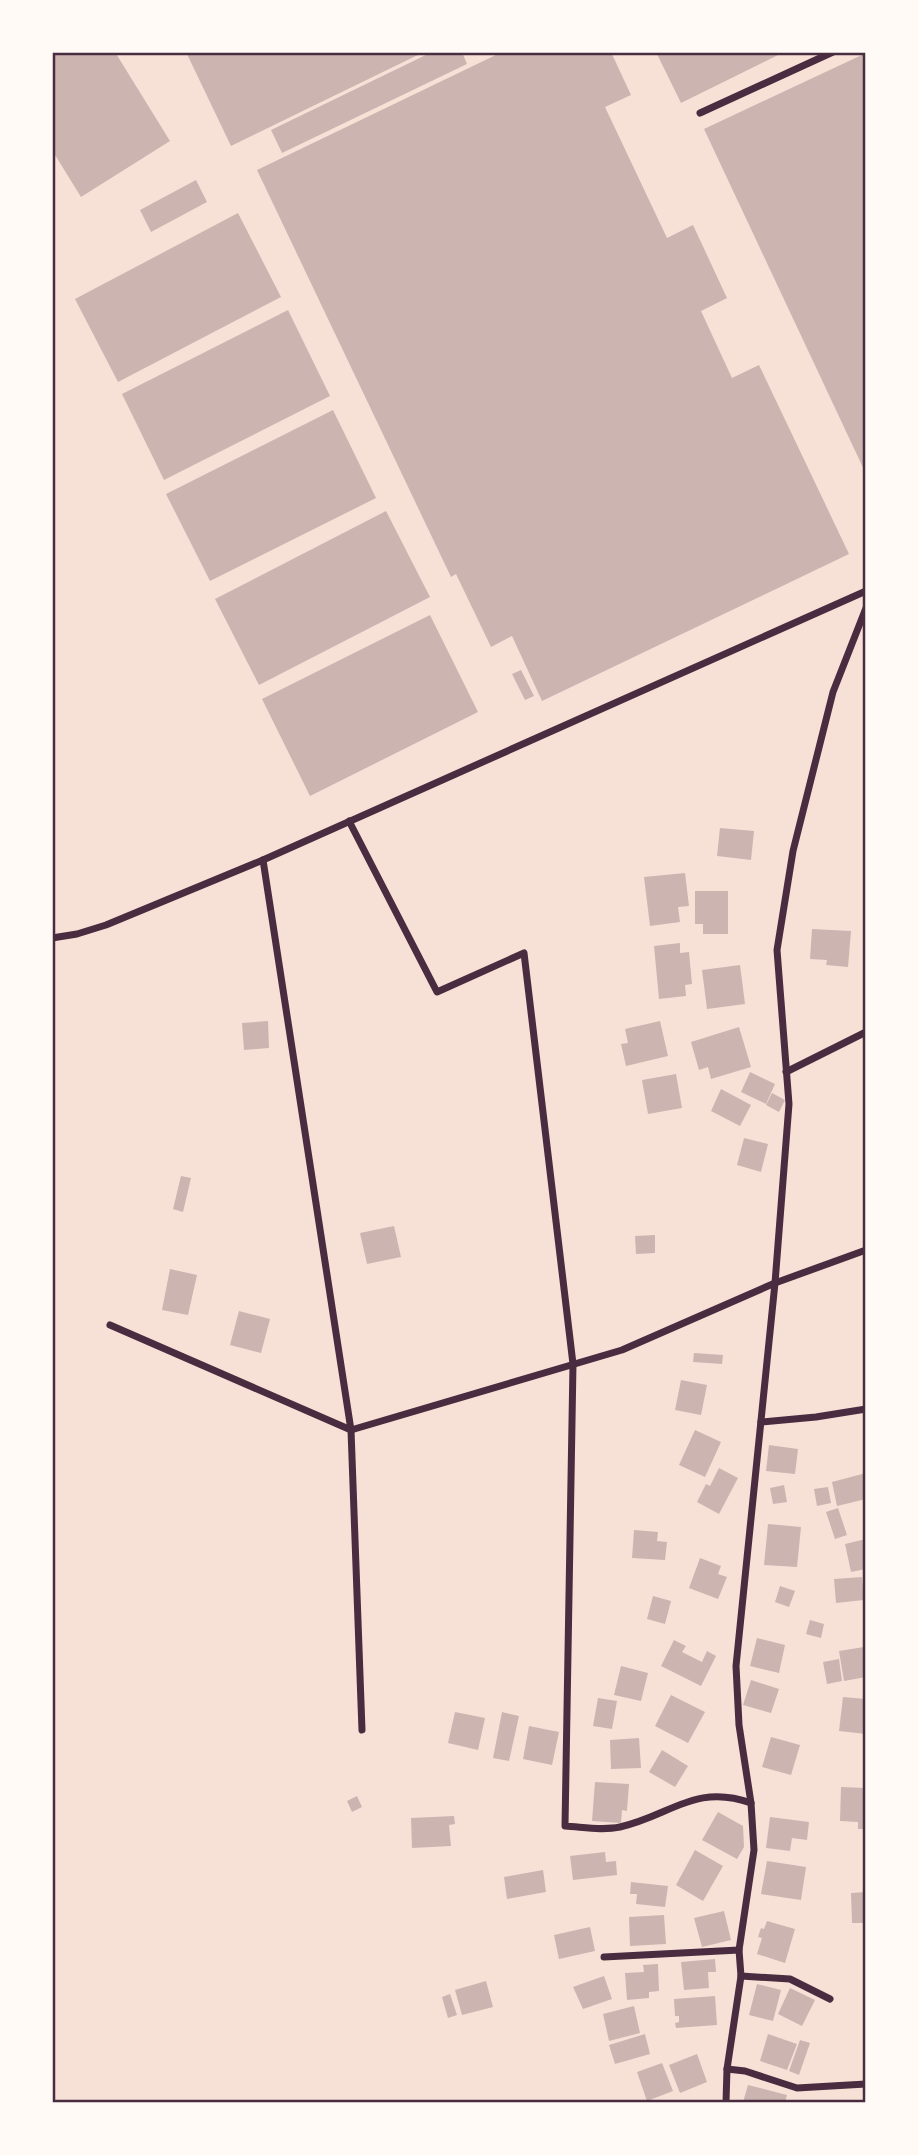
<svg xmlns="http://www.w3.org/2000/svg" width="918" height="2155" font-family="Barlow,sans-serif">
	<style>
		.building { fill: #ccb4b1 }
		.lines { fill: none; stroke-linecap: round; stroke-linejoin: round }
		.minor { stroke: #4a2c40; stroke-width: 7 }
		.neatline { fill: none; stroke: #4a2c40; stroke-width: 2.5 }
	</style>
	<rect width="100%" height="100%" fill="#f7e1d7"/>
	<g class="building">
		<polygon points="52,52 115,52 170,141 81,197 52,150"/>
		<polygon points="186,52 424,52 231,146"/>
		<polygon points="432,52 462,52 467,64 282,153 271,130"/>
		<polygon points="502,52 611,52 631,95 605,107 667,238 693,225 727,298 701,311 732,378 759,365 849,554 542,701 512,636 491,647 456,574 451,577 257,170"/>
		<polygon points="656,52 784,52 681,103"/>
		<polygon points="866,53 866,474 704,129"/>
		<polygon points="196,180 207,202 151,232 140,210"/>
		<polygon points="238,213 281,297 118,382 75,299"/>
		<polygon points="288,310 330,396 164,480 122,394"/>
		<polygon points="333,410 376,498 210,581 166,494"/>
		<polygon points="386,511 430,597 259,685 215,599"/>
		<polygon points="430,615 478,712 310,796 262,699"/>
		<polygon points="521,670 534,696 525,700 512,674"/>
		<polygon points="720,828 754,831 751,860 717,856"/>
		<polygon points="685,873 689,906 678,907 680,922 650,926 644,877"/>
		<polygon points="695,891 728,891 728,934 703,934 703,924 695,924"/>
		<polygon points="812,929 851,931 848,967 826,965 827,960 810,959"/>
		<polygon points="680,943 680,953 689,952 692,984 685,985 686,996 659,999 654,946"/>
		<polygon points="740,965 745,1004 707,1009 702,970"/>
		<polygon points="268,1021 269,1048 244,1050 242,1023"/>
		<polygon points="660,1021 668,1056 626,1066 621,1044 628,1043 625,1029"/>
		<polygon points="739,1027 751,1067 711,1079 708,1067 699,1070 691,1042"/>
		<polygon points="750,1072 775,1084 766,1104 741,1092"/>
		<polygon points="676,1074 682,1108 648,1114 642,1080"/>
		<polygon points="721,1089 751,1105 740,1126 711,1111"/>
		<polygon points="772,1093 785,1100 779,1112 766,1105"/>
		<polygon points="744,1138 768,1144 761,1172 737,1165"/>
		<polygon points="181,1176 191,1178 183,1212 173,1209"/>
		<polygon points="394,1226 401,1257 367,1264 360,1233"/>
		<polygon points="655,1235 655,1253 636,1254 635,1236"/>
		<polygon points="170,1269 197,1275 188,1315 162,1310"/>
		<polygon points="239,1311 270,1319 261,1353 230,1345"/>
		<polygon points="694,1353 723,1355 722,1364 693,1362"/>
		<polygon points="681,1380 707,1385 701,1415 675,1410"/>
		<polygon points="695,1430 721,1442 705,1477 679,1465"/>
		<polygon points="769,1445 798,1449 795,1474 766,1471"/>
		<polygon points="719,1468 738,1478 719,1514 697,1502 706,1484 710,1486"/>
		<polygon points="866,1473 866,1499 837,1506 832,1482"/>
		<polygon points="784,1485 787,1502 773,1504 770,1488"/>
		<polygon points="828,1487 831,1503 817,1506 814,1489"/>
		<polygon points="838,1508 847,1535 835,1539 826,1512"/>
		<polygon points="768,1524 801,1527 797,1567 764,1565"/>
		<polygon points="634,1530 658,1532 657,1541 667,1542 665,1560 632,1558"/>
		<polygon points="866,1539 866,1569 851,1572 845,1544"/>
		<polygon points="700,1558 721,1566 718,1574 727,1577 718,1599 689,1588"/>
		<polygon points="862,1577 864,1600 836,1603 834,1579"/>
		<polygon points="780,1586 795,1591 789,1607 775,1602"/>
		<polygon points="653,1596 671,1601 665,1624 647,1619"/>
		<polygon points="810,1620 824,1624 821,1638 806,1634"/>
		<polygon points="757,1638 785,1645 779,1673 750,1666"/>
		<polygon points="674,1640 686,1646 682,1652 702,1662 707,1651 716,1656 701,1686 661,1666"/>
		<polygon points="864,1647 866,1677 844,1681 839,1651"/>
		<polygon points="839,1659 842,1681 827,1684 823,1662"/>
		<polygon points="621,1666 648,1673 641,1701 614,1695"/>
		<polygon points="751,1680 779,1689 771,1713 743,1705"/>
		<polygon points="671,1695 705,1712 688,1743 655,1726"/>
		<polygon points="843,1697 866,1699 866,1734 839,1731"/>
		<polygon points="598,1698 617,1701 612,1729 593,1726"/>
		<polygon points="455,1712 485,1718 478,1750 448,1743"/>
		<polygon points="502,1712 519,1716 509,1761 493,1758"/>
		<polygon points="529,1726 559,1732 552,1765 523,1759"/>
		<polygon points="771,1737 800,1745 791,1775 762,1767"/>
		<polygon points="639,1738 641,1768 611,1769 610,1740"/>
		<polygon points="662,1750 688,1766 675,1787 649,1772"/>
		<polygon points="595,1782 629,1784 627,1811 622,1810 621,1823 592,1821"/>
		<polygon points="841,1787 866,1788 866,1829 858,1829 858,1822 840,1821"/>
		<polygon points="357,1796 362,1807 352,1812 347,1801"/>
		<polygon points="718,1812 743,1826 744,1847 737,1859 702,1840"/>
		<polygon points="454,1816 455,1824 449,1825 451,1846 412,1848 411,1818"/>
		<polygon points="770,1817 809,1822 807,1840 792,1838 790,1851 766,1848"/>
		<polygon points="695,1850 723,1866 703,1901 676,1885"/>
		<polygon points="605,1852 606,1862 616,1861 617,1875 573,1880 570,1856"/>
		<polygon points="767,1861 806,1867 801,1900 761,1894"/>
		<polygon points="543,1870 546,1892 507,1899 504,1877"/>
		<polygon points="631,1882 668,1886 665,1907 636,1904 637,1894 630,1894"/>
		<polygon points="866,1892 866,1923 852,1923 851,1893"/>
		<polygon points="724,1911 731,1940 702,1947 694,1918"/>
		<polygon points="664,1915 666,1944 630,1946 629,1917"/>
		<polygon points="767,1921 795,1929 785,1963 757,1954 762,1938 758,1937 761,1928 764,1929"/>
		<polygon points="590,1927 595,1951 559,1959 554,1935"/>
		<polygon points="715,1959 716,1972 708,1972 709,1988 684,1990 681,1962"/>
		<polygon points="658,1964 659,1991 649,1992 649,1998 627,2000 625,1973 644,1972 643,1965"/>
		<polygon points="604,1976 612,1999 583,2009 573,1987"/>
		<polygon points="486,1981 493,2007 462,2015 455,1990"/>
		<polygon points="757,1984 781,1990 773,2021 749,2015"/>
		<polygon points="790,1988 815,2000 802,2026 778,2014"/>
		<polygon points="450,1994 457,2015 448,2018 442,1997"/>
		<polygon points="715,1996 717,2025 676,2028 675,2023 679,2022 679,2016 675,2016 674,1999"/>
		<polygon points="634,2006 640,2033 609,2041 603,2014"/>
		<polygon points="645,2034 650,2054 615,2064 609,2045"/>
		<polygon points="768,2034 797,2044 787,2070 760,2061"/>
		<polygon points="800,2040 810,2043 799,2075 789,2071"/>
		<polygon points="697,2054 707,2082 680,2093 669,2065"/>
		<polygon points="662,2063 673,2091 647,2101 637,2072"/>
		<polygon points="748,2085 787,2095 785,2102 743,2102"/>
	</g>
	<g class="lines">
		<g class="minor">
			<polyline points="700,113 833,52"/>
			<path d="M 349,821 L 437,992 L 524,953 L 573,1364 L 565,1826 C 583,1827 602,1831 620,1827 C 670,1816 695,1783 751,1803"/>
			<polyline points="263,860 351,1430 362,1730"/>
			<polyline points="52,938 77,934 106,925 263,860 866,591"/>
			<polyline points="786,1072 866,1032"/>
			<polyline points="110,1325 351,1430 622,1350 775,1283 866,1250"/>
			<polyline points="761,1422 816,1417 866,1409"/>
			<polyline points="604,1957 739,1950"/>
			<polyline points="741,1976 790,1979 830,1999"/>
			<polyline points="727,2069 745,2071 797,2088 866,2084"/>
			<polyline points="726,2102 727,2069 741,1976 739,1950 754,1850 751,1803 739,1725 736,1666 775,1283 789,1104 777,950 793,851 833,692 866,608"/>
		</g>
	</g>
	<rect width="918" height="2155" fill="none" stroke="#fffaf5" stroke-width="108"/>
	<rect x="54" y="54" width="810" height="2047" class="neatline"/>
</svg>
